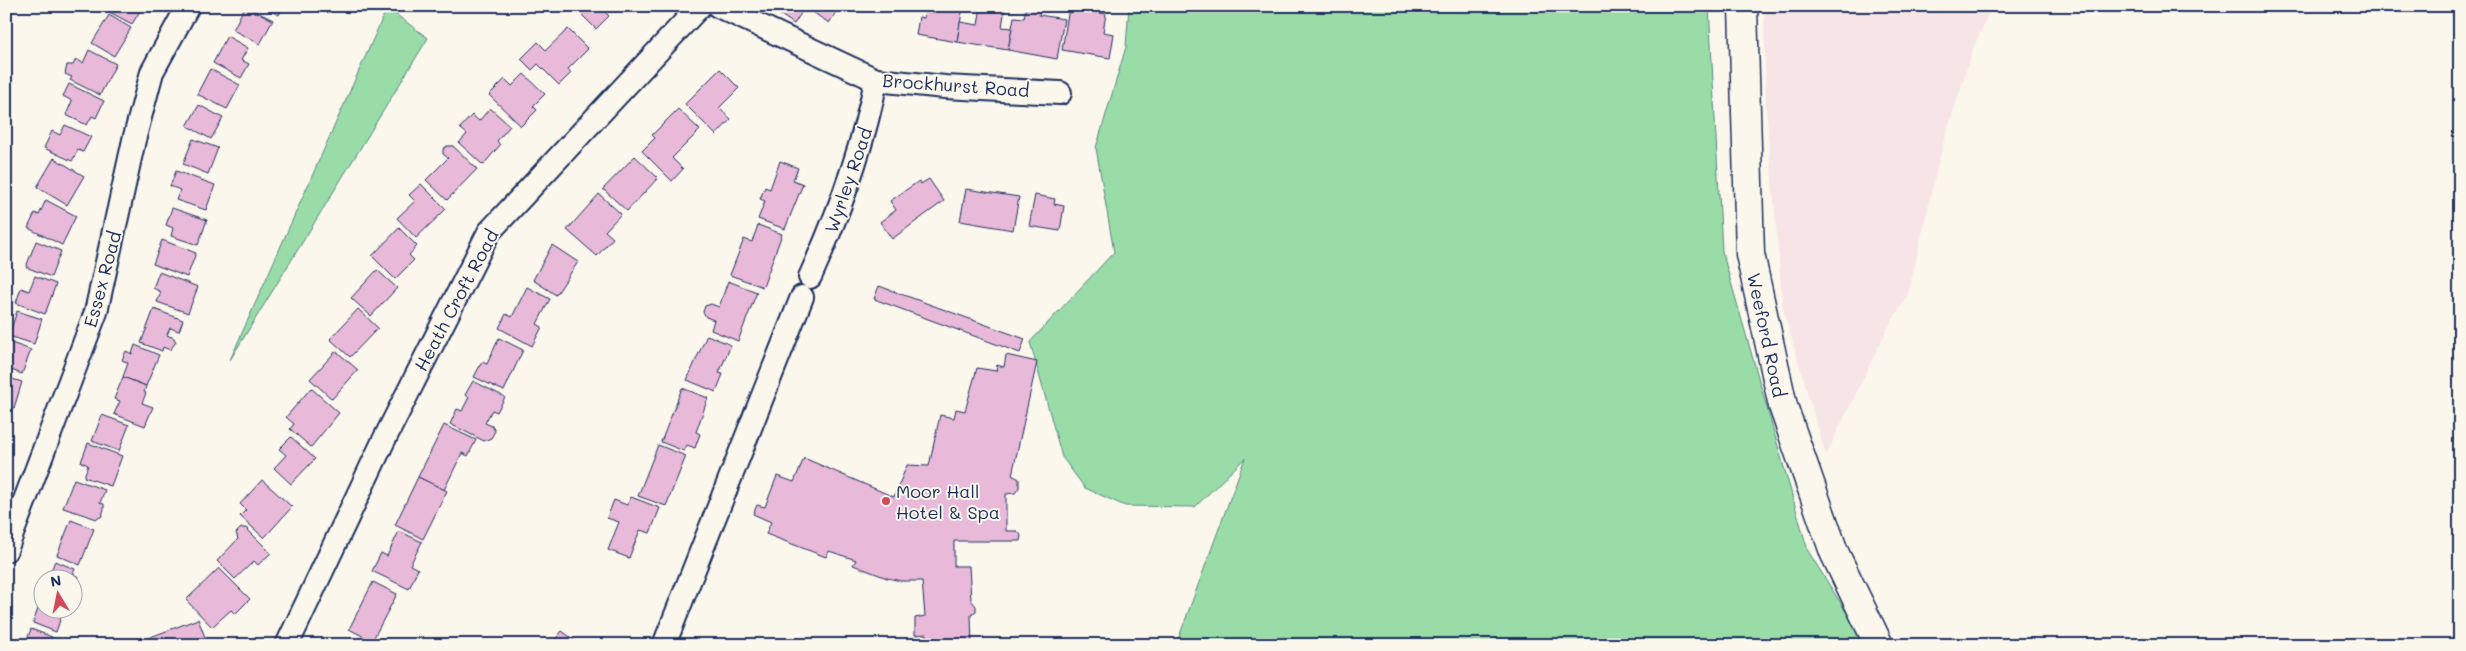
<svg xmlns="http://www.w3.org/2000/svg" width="2466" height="651" font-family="Mali,sans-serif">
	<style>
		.built { fill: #f6e4e6 }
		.green { fill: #99dca8; stroke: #5a8683 }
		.building { fill: #e9b9d9; stroke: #1b2f5e }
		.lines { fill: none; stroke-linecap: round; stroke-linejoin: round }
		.street-casing { stroke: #1b2f5e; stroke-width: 26 }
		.secondary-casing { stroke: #1b2f5e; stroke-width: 31 }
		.street { stroke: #fbf7ec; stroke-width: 22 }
		.secondary { stroke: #fbf7ec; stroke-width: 28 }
		.poi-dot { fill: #d1495b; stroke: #fbf7ec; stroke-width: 2 }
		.labels { text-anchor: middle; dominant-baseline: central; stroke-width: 4; stroke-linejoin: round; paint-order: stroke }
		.street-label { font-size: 18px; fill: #1b2f5e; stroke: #fbf7ec }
		.poi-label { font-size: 18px; fill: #1b2f5e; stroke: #fbf7ec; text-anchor: start }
	</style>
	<rect width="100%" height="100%" fill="#fbf7ec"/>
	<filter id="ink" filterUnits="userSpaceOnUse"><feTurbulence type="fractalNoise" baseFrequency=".02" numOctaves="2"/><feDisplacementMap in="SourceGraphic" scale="10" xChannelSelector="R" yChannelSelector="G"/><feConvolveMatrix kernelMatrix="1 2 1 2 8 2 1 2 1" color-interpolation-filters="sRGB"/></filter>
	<g filter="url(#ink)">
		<polygon class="built" points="1764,6 1992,6 1974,46 1942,147 1908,294 1887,329 1826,455 1783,309 1766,107"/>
		<g class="green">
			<polygon points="1129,6 1709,6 1722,251 1808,551 1867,645 1176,645 1245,458 1195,507 1125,506 1085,488 1062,457 1030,342 1114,252 1096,148 1126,47"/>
			<polygon points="387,8 428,38 230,360"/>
		</g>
		<g class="building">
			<polygon points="106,6 143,6 132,24 104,9"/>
			<polygon points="245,6 273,20 260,44 233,30"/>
			<polygon points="262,6 283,6 279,15"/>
			<polygon points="573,6 607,6 603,10 609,16 596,29"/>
			<polygon points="782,6 840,6 829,23 805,7 794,24 778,13"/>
			<polygon points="926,6 963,6 957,42 916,35 919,17 924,18"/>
			<polygon points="981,6 1005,8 1002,27 1012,28 1008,50 957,42 960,22 978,25"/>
			<polygon points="1026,6 1041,6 1039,15 1064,19 1057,59 1008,50 1014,17 1024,18"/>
			<polygon points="1069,8 1106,14 1103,32 1114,34 1110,58 1062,50"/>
			<polygon points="109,15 131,28 114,56 92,43"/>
			<polygon points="568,29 588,49 568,69 571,73 559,85 538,64 532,70 521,59 538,42 546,50"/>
			<polygon points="227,36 248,48 241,60 249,64 241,78 213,63"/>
			<polygon points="89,50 116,64 100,95 70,80 72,77 65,74 67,65 73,65 76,59 83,63"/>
			<polygon points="210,69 240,85 227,109 197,94"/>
			<polygon points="720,69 739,88 719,108 731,119 716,135 685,104"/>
			<polygon points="524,74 545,94 533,106 537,110 521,126 489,95 505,79 512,86"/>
			<polygon points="69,84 104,101 96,118 92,116 87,125 66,115 72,101 63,96"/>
			<polygon points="199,105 223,118 211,139 187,126"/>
			<polygon points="490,108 510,126 497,141 500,145 483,165 459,143 467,134 460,128 472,115 479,121"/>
			<polygon points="678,109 700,130 672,158 683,169 672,181 642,151 655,138 652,135"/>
			<polygon points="65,125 91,137 83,152 78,150 72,161 44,148 52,131 60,135"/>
			<polygon points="193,139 218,148 208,174 183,164"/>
			<polygon points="447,146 453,146 477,169 447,200 426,180 448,158 443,154 443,149"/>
			<polygon points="635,156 658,178 627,211 603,189"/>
			<polygon points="54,158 84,176 67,205 37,187"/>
			<polygon points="780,161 798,168 793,180 803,184 785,229 758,219 765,201 760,199 765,187 770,189"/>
			<polygon points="176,171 215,185 206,210 176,200 180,190 170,186"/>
			<polygon points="929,179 944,201 892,239 880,222 896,210 890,201 919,181 921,184"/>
			<polygon points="421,184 446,209 416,238 397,218 415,201 409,195"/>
			<polygon points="966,189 1019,197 1013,230 960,221"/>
			<polygon points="599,194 621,214 605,231 613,238 597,256 567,230"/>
			<polygon points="1035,195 1055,199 1054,204 1064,206 1060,231 1029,226"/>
			<polygon points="46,200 76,216 62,245 28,228 35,213 39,215"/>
			<polygon points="172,208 207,220 198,245 171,236 173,228 166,225"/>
			<polygon points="758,225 782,234 763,287 730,275 744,239 752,242"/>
			<polygon points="399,228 417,246 409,255 414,260 395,279 372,256"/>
			<polygon points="162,240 196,253 187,277 153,264"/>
			<polygon points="36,241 61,251 51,277 26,267"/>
			<polygon points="552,245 578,262 556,295 533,280"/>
			<polygon points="377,270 397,288 371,316 351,298"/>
			<polygon points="159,272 198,287 188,313 157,302 161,292 153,288"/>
			<polygon points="35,276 56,284 45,314 16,303 21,288 29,291"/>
			<polygon points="728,281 757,292 738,341 711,330 714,320 706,317 703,312 705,306 711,304 719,307"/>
			<polygon points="879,286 1025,339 1020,353 874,299"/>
			<polygon points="527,287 550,299 537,324 542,327 532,346 499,328 506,314 512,317"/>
			<polygon points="154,309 183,320 179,331 170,328 167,335 174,338 176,342 170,350 163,347 162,351 141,343"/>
			<polygon points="358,309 378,328 350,357 330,339"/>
			<polygon points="17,311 42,319 34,344 9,336"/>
			<polygon points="707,335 731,345 719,373 723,374 716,392 687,380"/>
			<polygon points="499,338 523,350 504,391 474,377 482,362 487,364"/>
			<polygon points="6,341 31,350 22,374 6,368"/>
			<polygon points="135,345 159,355 146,386 123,377 128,363 122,360 126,351 132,354"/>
			<polygon points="336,351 358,370 332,399 310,379"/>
			<polygon points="1006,355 1037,362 1012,475 1019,479 1019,488 1015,493 1006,494 1006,531 1017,531 1021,535 1020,541 954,541 954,566 969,566 971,600 976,606 976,611 971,615 972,645 927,645 926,634 915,635 915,618 925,616 922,581 901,581 887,578 853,565 856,560 829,551 826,557 766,534 771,522 753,514 757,505 765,507 777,476 794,482 804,458 894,497 907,465 929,466 940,415 954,418 956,409 965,411 977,368 996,371 997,365 1004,367"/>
			<polygon points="6,377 22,382 14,408 6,406"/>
			<polygon points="123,377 146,386 144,392 146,393 142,403 153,407 145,426 114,414 120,401 114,399"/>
			<polygon points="473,381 505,397 497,412 492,410 485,423 492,426 495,431 491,438 484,441 450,424 457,409 462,411 469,397 465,395"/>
			<polygon points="311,388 339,413 311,447 290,429 294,424 286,417"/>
			<polygon points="682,388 708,398 696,432 700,434 695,448 687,445 684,451 661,442"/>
			<polygon points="102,415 129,425 119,451 92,441"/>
			<polygon points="444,425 476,440 468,456 462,453 444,490 418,477"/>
			<polygon points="291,437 315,459 291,484 274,468 286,455 279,449"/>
			<polygon points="88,443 122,456 111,486 84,477 88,465 81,462"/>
			<polygon points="658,445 686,456 666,506 638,496"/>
			<polygon points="418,477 447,491 423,539 395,525"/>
			<polygon points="74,479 105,490 100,503 104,504 104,509 102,516 97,519 63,508"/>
			<polygon points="262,480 292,507 264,538 240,516 246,510 240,504"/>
			<polygon points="631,497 660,508 650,533 640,530 629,558 608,550 619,522 607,518 614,500 627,505"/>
			<polygon points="71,520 94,529 80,565 57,555"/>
			<polygon points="241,528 246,528 271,553 258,565 254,561 235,579 217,561 238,539 236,533"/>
			<polygon points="399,531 422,542 410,565 418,569 409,589 372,571 381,553 387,556"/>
			<polygon points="55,561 75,569 73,574 79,577 75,590 72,589 72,578 48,578"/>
			<polygon points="219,568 250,599 235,614 231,610 212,627 186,600"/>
			<polygon points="373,582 397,594 372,641 349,629"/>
			<polygon points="42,597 42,608 64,608 56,632 33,623"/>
			<polygon points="198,619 208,645 151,645 148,638"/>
			<polygon points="31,629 52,637 50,645 25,645"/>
			<polygon points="562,631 581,645 551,645"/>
		</g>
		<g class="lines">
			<g class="street-casing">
				<g id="street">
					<polyline points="718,6 876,80 945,87 1060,93"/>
					<path d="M 810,277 C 839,213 863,149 876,80"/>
					<polyline points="6,550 96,312 134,140 152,72 188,6"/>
					<polyline points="287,645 382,444 489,232 700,6"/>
					<polyline points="664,645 802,297"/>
				</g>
			</g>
			<g class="secondary-casing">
				<polyline id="secondary" points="1743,6 1750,254 1783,406 1834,552 1879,645"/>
			</g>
			<use href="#street" class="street"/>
			<use href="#secondary" class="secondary"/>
		</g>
	</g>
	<circle class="poi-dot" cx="886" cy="501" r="5"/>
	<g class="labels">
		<g class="street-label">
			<text transform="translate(956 85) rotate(4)">Brockhurst Road</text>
			<text transform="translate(848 180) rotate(-71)">Wyrley Road</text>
			<text transform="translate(102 279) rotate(-75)">Essex Road</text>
			<text transform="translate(456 300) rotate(-62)">Heath Croft Road</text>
			<text transform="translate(1767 335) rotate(78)">Weeford Road</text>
		</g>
		<g class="poi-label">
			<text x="896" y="491">Moor Hall<tspan x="896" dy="21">Hotel &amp; Spa</tspan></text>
		</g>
	</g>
	<rect width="2466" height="651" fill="none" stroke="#fbf7ec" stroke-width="25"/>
	<rect x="12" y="12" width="2441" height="626" fill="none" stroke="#1b2f5e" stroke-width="2" filter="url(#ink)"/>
	<g transform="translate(58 594) rotate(350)"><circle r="24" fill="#fbf7ec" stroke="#a1a7b3"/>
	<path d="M0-4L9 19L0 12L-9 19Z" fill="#d1495b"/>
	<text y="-8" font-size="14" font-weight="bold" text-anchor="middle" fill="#1b2f5e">N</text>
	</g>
</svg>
